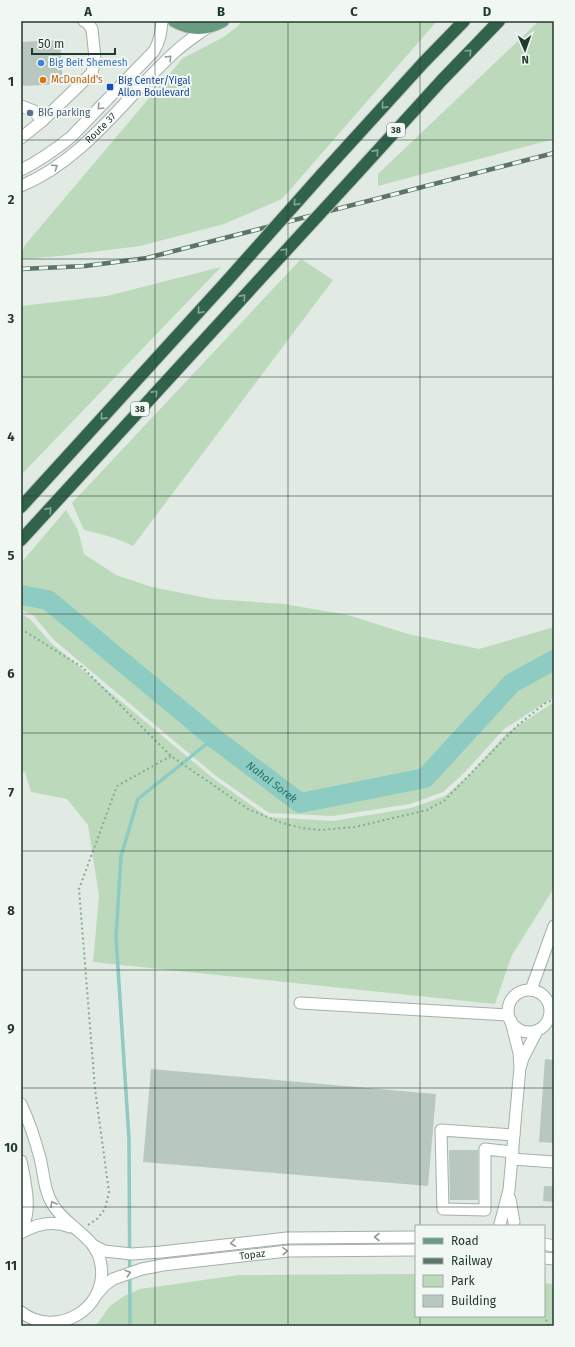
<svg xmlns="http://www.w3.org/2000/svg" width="575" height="1347" font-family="'Fira Sans',sans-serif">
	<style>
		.green { fill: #bcdabb }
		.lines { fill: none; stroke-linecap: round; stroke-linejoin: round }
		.stream { stroke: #8dcbc3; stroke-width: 3.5 }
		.river { stroke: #8dcbc3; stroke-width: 20 }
		.building { fill: #b9c8be }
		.minor-casing { stroke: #a4b1a9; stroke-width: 13 }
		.major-casing { stroke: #c1c8c4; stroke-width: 14 }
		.highway-casing { stroke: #c1c8c4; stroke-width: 14 }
		.path { stroke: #84ab93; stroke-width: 2; stroke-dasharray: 2 3; stroke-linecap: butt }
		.minor { stroke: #fff; stroke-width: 11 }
		.major { stroke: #699c80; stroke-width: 12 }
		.highway { stroke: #31634a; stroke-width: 12 }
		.rail-casing { stroke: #5d7568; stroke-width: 4.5 }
		.rail { stroke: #f1f7f2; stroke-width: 3; stroke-dasharray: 9; stroke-linecap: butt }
		.highway-bridge-casing { stroke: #c1c8c4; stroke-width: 14; stroke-linecap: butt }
		.highway-bridge { stroke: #31634a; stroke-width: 12 }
		.oneway { stroke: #87a696 }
		.oneway2 { stroke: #919c96 }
		.grid { fill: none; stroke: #23392d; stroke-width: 1; stroke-opacity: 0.55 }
		.shop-dot { fill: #3f7fe0; stroke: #f1f7f2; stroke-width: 1.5 }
		.food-dot { fill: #e8710a; stroke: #f1f7f2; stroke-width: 1.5 }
		.transit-dot { fill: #1a4fb4; stroke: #f1f7f2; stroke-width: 1.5 }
		.service-dot { fill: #5c6f8a; stroke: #f1f7f2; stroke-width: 1.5 }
		.labels { text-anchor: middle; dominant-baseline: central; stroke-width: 4; stroke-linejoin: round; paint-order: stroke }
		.shield { fill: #f1f7f2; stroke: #617268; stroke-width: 1 }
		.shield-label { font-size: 9px; font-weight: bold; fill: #23392d }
		.shop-label { font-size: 10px; fill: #366cbe; stroke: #f1f7f2; text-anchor: start }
		.food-label { font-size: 10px; fill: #c56008; stroke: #f1f7f2; text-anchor: start }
		.transit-label { font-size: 10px; fill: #164399; stroke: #f1f7f2; text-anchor: start }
		.service-label { font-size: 10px; fill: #4e5e75; stroke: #f1f7f2; text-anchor: start }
		.street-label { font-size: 10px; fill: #23392d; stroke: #f1f7f2 }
		.water-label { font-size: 11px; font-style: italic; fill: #227067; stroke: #f1f7f2 }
		.neatline { fill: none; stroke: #23392d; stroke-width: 1.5 }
		.grid-label { font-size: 13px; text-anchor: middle; font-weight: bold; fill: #23392d }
	</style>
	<rect width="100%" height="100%" fill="#e1eae3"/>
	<g class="green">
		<polygon points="242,21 437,21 282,199 224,224 140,246 60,256 21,259 21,255 25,245 183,58 222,38 237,27"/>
		<polygon points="539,21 554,21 554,139 378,186 378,174"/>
		<path d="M 301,259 L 333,280 L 133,546 C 118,538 101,534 84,530 L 72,503 Z"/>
		<polygon points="221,267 21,475 21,306 107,296"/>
		<polygon points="66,510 78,530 84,554 116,575 152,587 212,599 284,604 348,615 408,634 479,649 554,627 554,697 504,729 465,772 443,792 410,804 333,816 269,813 216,776 54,640 33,615 21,610 21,563"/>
		<polygon points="21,614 30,619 51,643 214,779 268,817 333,821 411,808 445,796 468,776 507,733 554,702 554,888 512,955 495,1004 93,962 99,896 88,825 67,799 31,792 25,772 21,771"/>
		<polygon points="416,1274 416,1316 544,1316 544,1283 554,1284 554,1326 93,1326 97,1324 110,1306 124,1296 140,1289 239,1275"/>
	</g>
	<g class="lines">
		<polyline class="stream" points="130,1326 129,1139 116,937 121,856 138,799 214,738"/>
		<path class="river" id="s1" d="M 21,595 L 48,600 L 214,738 L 300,803 L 425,778 L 512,683 L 554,660"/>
	</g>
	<g class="building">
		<polygon points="60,40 63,84 21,86 21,42"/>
		<polygon points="545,1059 554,1060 554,1143 539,1142"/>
		<polygon points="151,1069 436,1094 428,1186 143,1162"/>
		<polygon points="449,1150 478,1150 478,1200 450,1200"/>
		<polygon points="544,1186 554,1186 554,1202 543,1201"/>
	</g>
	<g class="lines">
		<g class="minor-casing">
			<g id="minor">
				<polyline points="21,106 34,111 42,121"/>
				<polyline points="21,138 42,121 92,73 95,58 92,29 87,22 84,21"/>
				<path d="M 21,170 C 39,161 55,150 71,137 L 154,51 C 160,41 161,32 162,21"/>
				<path id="s2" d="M 21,186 C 86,159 126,96 176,51 C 186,42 197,35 208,27"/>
				<circle cx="529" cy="1011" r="21"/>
				<polyline points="531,990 554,926"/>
				<polyline points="300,1003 508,1015"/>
				<polyline points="521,1065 523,1058 537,1031"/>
				<path d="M 21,1104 C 29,1121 35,1139 40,1158 C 44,1174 44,1191 53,1205 C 67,1228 97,1236 101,1265 C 108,1309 56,1339 21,1312"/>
				<polyline points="513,1152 485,1149 485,1210 443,1209 441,1130 514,1135"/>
				<polyline points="512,1159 554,1162"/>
				<path d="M 21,1161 C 25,1182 33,1211 21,1230"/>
				<polyline points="510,1199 514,1222"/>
				<polyline points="500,1224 509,1190 520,1067 519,1053 511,1021"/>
				<path d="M 21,1233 C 36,1224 53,1220 70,1227"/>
				<polyline points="544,1244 554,1246"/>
				<polyline points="93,1245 104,1251 132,1254 161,1252 287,1238 416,1237"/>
				<polyline points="544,1258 554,1259"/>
				<path id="s3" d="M 97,1294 L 105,1285 L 113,1279 L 142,1269 L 163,1265 L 288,1251 L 416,1250"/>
			</g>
		</g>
		<g class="major-casing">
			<path id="major" d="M 174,21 C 190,30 207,30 223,21"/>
		</g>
		<g class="highway-casing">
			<g id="highway">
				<polyline points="322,174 424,62 464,21"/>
				<polyline points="350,181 442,80 499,21"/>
				<polyline points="21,507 226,282"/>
				<polyline points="21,540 259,280"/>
			</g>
		</g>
		<g class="path">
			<polyline points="21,629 82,667 171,756 248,809 282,823 302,828 321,830 355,827 427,810 444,801 517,726 544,704 554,699"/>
			<polyline points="88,1225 97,1219 105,1209 109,1192 95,1089 79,889 117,786 171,756"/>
			<polyline points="544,1315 549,1326"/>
		</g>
		<use href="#minor" class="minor"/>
		<use href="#major" class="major"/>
		<use href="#highway" class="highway"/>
		<g class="rail-casing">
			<polyline id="rail" points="21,269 85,266 147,258 554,153"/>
		</g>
		<use href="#rail" class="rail"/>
		<g class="highway-bridge-casing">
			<g id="highway-bridge">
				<polyline points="259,280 350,181"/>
				<polyline points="226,282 322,174"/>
			</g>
		</g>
		<use href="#highway-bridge" class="highway-bridge"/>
	</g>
	<defs><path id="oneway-chevron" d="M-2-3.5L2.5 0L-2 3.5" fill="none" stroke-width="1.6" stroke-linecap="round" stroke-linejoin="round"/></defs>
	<g class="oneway">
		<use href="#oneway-chevron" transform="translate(469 52) rotate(-46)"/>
		<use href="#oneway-chevron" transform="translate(384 106) rotate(132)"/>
		<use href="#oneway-chevron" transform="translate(376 152) rotate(-48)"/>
		<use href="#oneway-chevron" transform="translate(296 203) rotate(131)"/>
		<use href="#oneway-chevron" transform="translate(285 251) rotate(-48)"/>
		<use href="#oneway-chevron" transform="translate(243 297) rotate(-48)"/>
		<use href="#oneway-chevron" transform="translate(200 311) rotate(132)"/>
		<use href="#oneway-chevron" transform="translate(155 393) rotate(-48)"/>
		<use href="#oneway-chevron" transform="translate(103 417) rotate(132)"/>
		<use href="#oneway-chevron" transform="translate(49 510) rotate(-48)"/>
	</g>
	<g class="oneway2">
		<use href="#oneway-chevron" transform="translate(169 58) rotate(-45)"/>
		<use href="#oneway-chevron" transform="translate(100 107) rotate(134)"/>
		<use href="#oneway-chevron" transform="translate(55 167) rotate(-34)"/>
		<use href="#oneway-chevron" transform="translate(53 1204) rotate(-121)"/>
		<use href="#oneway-chevron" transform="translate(377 1237) rotate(180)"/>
		<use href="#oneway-chevron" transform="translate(233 1243) rotate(174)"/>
		<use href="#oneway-chevron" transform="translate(285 1251) rotate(-4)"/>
		<use href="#oneway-chevron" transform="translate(128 1273) rotate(-18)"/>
	</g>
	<path class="grid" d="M 155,21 L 155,1326M 288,21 L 288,1326M 420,21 L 420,1226M 21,140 L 554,140M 21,259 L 554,259M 21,377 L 554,377M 21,496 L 554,496M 21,614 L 554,614M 21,733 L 554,733M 21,851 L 554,851M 21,970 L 554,970M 21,1088 L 554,1088M 21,1207 L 554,1207M 420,1316 L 420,1326"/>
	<circle class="shop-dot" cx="41" cy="63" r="4"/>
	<circle class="food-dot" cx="43" cy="80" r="4"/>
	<rect class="transit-dot" x="106" y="83" width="8" height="8" rx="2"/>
	<circle class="service-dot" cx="30" cy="113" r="4"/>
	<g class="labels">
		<g class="shield">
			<rect x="387" y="123" width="18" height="14" rx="3"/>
			<rect x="131" y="402" width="18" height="14" rx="3"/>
		</g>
		<g class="shield-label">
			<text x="396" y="130">38</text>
			<text x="140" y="409">38</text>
		</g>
		<g class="shop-label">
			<text x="49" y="63">Big Beit Shemesh</text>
		</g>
		<g class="food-label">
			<text x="51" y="80">McDonald's</text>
		</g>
		<g class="transit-label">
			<text x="118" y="81">Big Center/Yigal<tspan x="118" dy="12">Allon Boulevard</tspan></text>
		</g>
		<g class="service-label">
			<text x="38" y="113">BIG parking</text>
		</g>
		<g class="street-label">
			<text stroke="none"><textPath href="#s2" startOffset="99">Route 37</textPath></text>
			<text stroke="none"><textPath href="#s3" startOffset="164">Topaz</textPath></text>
		</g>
		<g class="water-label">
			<text stroke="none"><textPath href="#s1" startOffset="316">Nahal Sorek</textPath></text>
		</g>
	</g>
	<rect width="575" height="1347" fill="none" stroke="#f1f7f2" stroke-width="44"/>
	<rect x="415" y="1225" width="130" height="92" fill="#f1f7f2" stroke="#9faba3"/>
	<rect x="423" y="1238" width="20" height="6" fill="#699c80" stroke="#9faba3"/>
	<text x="451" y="1245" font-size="12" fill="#23392d">Road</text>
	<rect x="423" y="1258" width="20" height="6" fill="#5d7568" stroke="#9faba3"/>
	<text x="451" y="1265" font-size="12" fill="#23392d">Railway</text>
	<rect x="423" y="1275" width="20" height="12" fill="#bcdabb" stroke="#9faba3"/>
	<text x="451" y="1285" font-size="12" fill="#23392d">Park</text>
	<rect x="423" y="1295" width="20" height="12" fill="#b9c8be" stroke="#9faba3"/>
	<text x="451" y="1305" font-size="12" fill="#23392d">Building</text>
	<g transform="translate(525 50) rotate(178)" stroke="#f1f7f2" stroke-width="3" paint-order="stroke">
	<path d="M0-3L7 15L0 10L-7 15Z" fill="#23392d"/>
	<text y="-6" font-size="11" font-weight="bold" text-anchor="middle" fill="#23392d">N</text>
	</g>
	<path d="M32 48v6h83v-6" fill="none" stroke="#23392d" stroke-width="2"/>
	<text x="38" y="48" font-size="12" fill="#23392d" stroke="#f1f7f2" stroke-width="3" paint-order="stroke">50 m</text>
	<rect x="22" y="22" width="531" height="1303" class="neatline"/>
	<g class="grid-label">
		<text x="88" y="16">A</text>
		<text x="221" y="16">B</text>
		<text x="354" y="16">C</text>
		<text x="487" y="16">D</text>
		<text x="11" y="86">1</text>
		<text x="11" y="204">2</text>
		<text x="11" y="323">3</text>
		<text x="11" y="441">4</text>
		<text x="11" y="560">5</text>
		<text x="11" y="678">6</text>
		<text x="11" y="797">7</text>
		<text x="11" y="915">8</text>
		<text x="11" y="1033">9</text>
		<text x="11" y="1152">10</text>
		<text x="11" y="1270">11</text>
	</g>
</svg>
